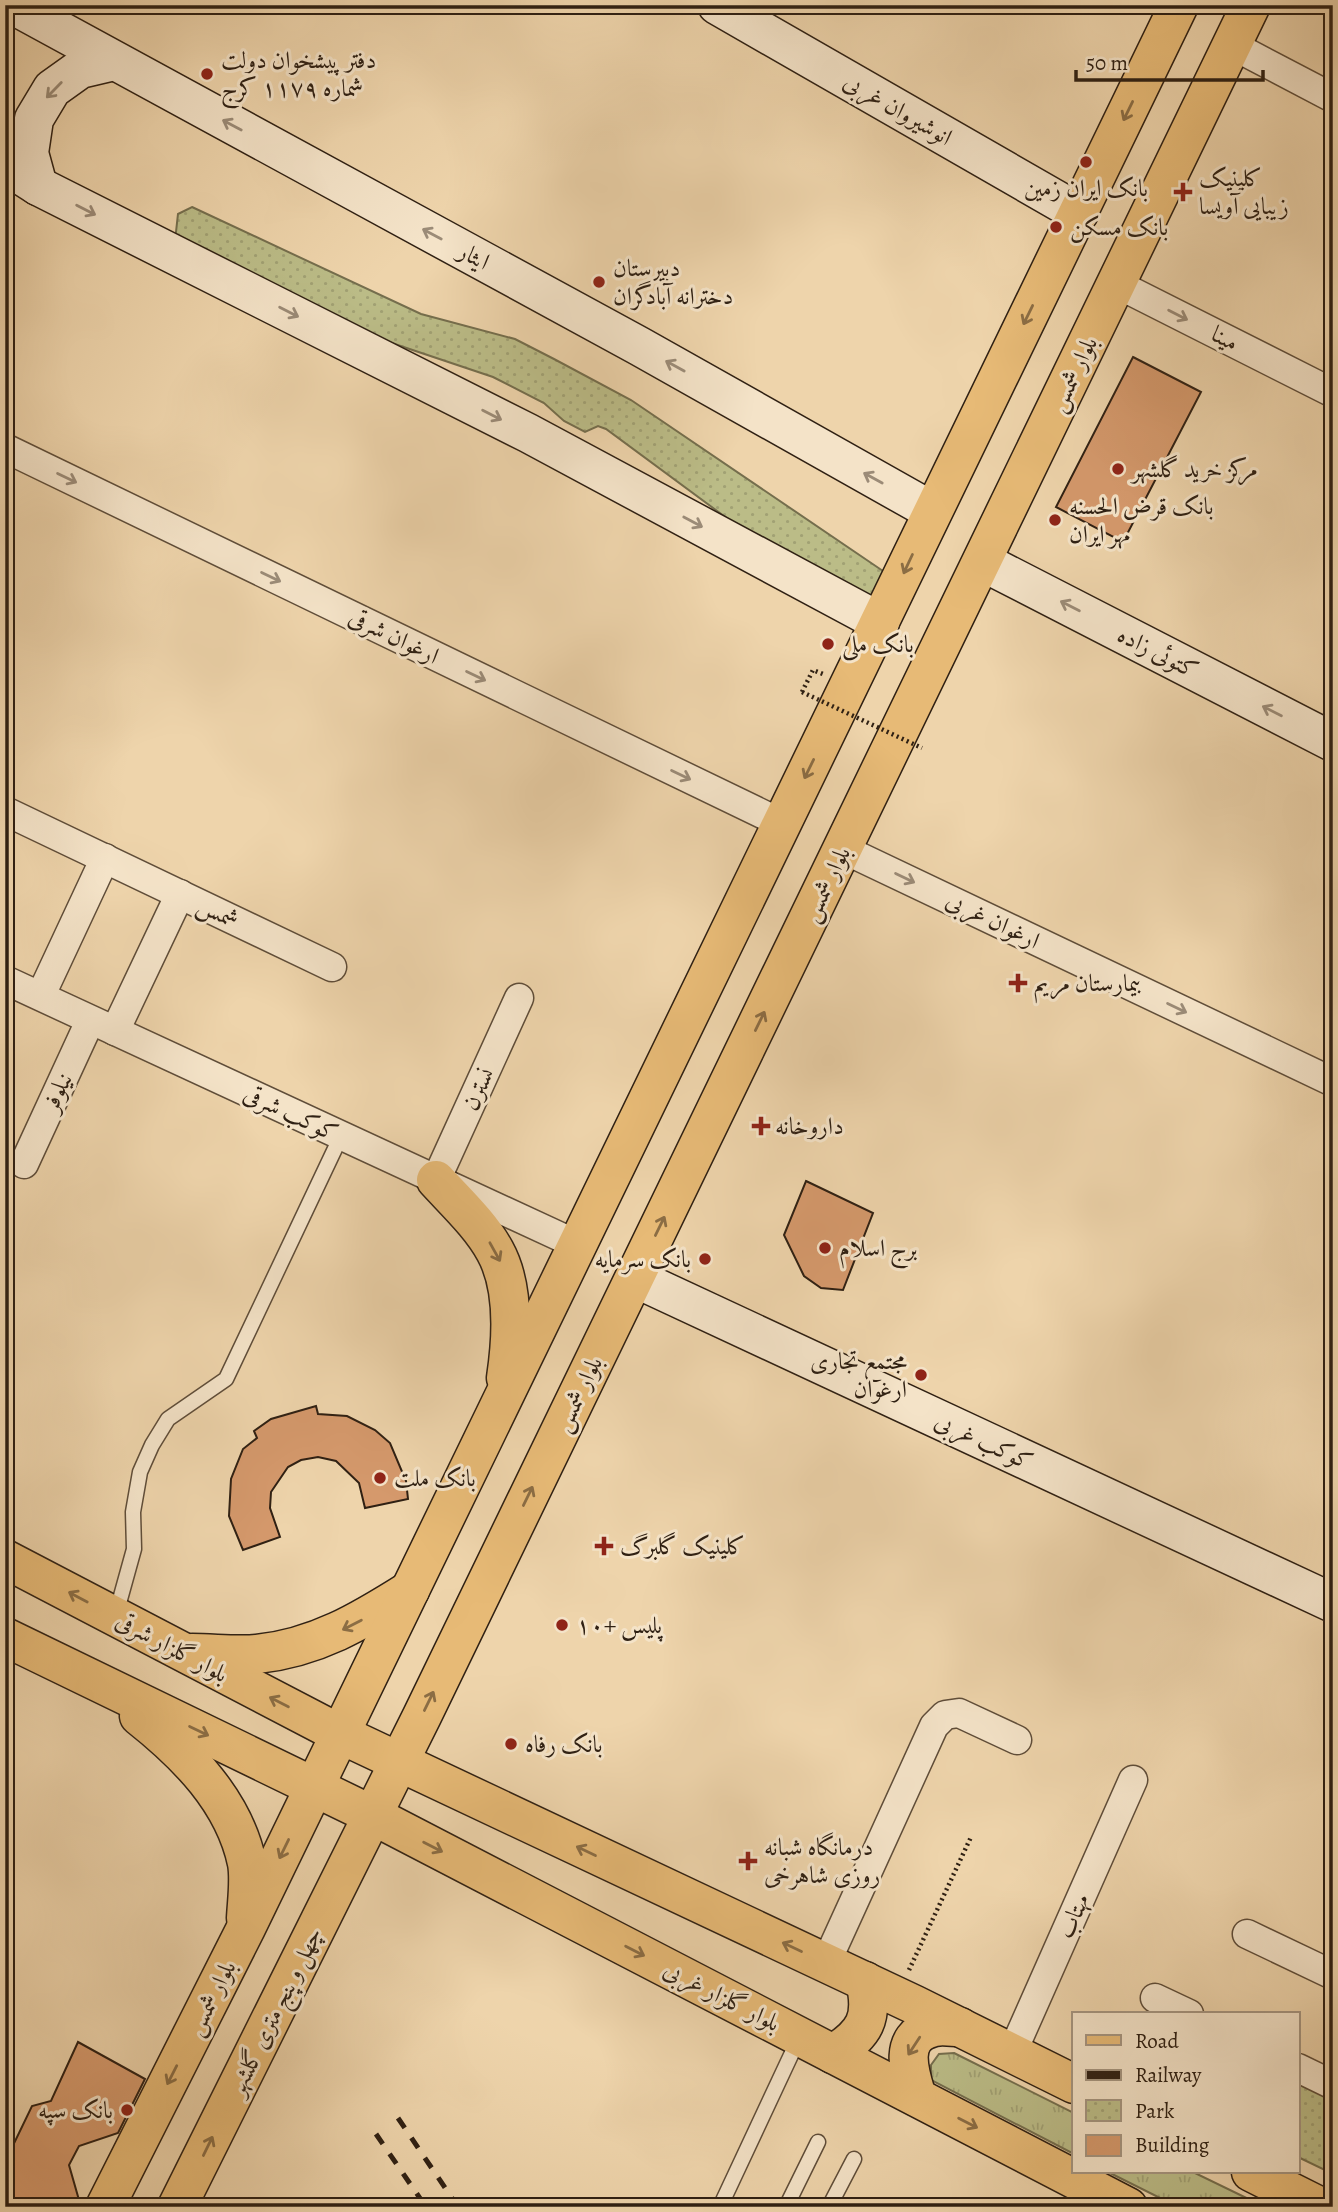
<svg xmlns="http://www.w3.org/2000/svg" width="1338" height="2212" font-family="Alegreya,Amiri,serif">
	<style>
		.grass { fill: url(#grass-tufts); stroke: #756e4d; stroke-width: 2 }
		.park { fill: url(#park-dots); stroke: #756e4d; stroke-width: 2 }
		.building { fill: #d5996c; stroke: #2f2013; stroke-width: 2 }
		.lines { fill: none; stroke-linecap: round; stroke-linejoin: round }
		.lane-casing { stroke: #5f4d39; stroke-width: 17 }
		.street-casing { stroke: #5f4d39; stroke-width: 31 }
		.secondary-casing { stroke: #2f2013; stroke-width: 41 }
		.primary-casing { stroke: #2f2013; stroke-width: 41 }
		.path { stroke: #2f2013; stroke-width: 4.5; stroke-dasharray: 2 3.5; stroke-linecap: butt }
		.lane { stroke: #f4e3c8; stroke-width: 14 }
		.street { stroke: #f4e3c8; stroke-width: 28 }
		.secondary { stroke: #f4e3c8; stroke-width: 38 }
		.primary { stroke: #e7ba76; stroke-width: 38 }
		.rail { stroke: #2f2013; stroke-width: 5; stroke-dasharray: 12 12; stroke-linecap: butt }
		.path-bridge { stroke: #2f2013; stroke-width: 4.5; stroke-dasharray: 2 3.5; stroke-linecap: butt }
		.oneway { stroke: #9b8b77 }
		.oneway2 { stroke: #8b6d44 }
		.poi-dot { fill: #8f2418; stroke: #f4e3c8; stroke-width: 2.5 }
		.labels { text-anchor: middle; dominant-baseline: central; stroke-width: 6; stroke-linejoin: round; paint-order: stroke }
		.poi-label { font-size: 24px; fill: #2f2013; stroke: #f4e3c8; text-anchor: start }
		.street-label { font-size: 24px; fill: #2f2013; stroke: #f4e3c8 }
	</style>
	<defs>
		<pattern id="grass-tufts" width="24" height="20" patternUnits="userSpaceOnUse" patternTransform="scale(1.75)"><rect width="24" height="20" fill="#bbbc87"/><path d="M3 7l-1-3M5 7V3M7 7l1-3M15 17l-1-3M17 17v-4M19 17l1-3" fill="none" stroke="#a1a174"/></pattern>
		<pattern id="park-dots" width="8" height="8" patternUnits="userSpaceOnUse" patternTransform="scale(1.75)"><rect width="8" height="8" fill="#bbbc87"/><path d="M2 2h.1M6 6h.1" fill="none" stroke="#a1a174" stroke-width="1.8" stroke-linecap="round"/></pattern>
	</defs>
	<rect width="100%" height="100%" fill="#eed4ab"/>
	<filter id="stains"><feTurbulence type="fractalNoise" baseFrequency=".00286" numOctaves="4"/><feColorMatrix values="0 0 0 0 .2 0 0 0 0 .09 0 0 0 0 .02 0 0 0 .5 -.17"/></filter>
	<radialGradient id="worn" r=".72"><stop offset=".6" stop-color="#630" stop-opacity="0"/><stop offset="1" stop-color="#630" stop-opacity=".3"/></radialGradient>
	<g class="grass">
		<polygon points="954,2053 1074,2113 1074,2154 931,2080 931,2065 939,2054"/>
		<polygon points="1108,2172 1193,2172 1265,2207 1178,2207"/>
	</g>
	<g class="park">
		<polygon points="192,207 421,314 515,339 554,359 631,400 883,571 867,607 770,550 606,429 598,426 585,432 564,421 544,403 493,377 353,330 175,241 178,214"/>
		<polygon points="1298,2081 1333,2098 1333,2174 1298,2157"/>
	</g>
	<g class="building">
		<polygon points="1133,357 1201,392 1123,542 1056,507"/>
		<polygon points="806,1181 873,1213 843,1290 821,1288 804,1276 784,1235"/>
		<polygon points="316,1406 318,1414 347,1416 375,1430 390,1443 406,1481 408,1499 365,1508 359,1483 336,1461 318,1457 301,1460 288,1467 271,1492 270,1508 280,1537 243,1550 229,1516 231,1479 243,1449 257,1438 254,1431 271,1419"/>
		<polygon points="78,2042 145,2079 118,2133 79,2146 69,2165 81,2207 5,2207 5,2162 32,2106 51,2101"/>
	</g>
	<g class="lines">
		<g class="lane-casing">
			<g id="lane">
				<polyline points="116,1614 134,1549 133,1512 140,1472 152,1445 168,1419 226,1379 341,1136"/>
				<polyline points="720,2207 799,2038"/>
				<polyline points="786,2207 818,2142"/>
				<polyline points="829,2207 854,2159"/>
			</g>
		</g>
		<g class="street-casing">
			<g id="street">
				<polyline points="1232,45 1333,98"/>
				<polyline points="1117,284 1333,393"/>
				<polyline points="5,448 783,824"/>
				<polyline points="5,811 332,967"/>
				<polyline points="843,849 1333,1082"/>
				<polyline points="5,980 578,1245"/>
				<polyline points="41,995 105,858"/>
				<polyline points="115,1031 180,894"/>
				<polyline points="24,1164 90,1021"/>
				<polyline points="436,1180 519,998"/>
				<polyline points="1247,1934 1333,1975"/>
				<polyline points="826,1963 934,1726 945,1715 959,1713 1017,1740"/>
				<polyline points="1155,1998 1189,2014"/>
				<polyline points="1012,2053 1133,1780"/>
				<polyline points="1298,2068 1333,2085"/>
			</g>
		</g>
		<g class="secondary-casing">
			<g id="secondary">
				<polyline points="13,5 639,346 932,511"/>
				<polyline points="717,5 1079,213"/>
				<polyline points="5,165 38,186 528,433 880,622"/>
				<polyline points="38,186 29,153 34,119 52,89 80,69 114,61"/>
				<polyline points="983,562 1333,742"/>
				<polyline points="635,1278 1333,1603"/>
			</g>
		</g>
		<g class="primary-casing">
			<g id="primary">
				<path d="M 436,1180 C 456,1202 481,1225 495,1251 C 515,1287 512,1338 506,1378"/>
				<polyline points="5,1559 340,1734 915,2005 1074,2084"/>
				<polyline points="5,1637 372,1815 1128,2207"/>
				<path d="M 192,1653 C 214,1653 236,1656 257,1654 C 316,1648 361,1621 410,1590"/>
				<path d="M 139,1716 C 187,1754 234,1801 247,1863 C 250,1880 247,1900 246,1918"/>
				<path d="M 833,2054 C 865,2034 874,2018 865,1981"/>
				<path d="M 917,2097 C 910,2074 897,2038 931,2028 C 939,2025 951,2027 960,2027"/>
				<polyline points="1251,2172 1321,2207"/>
				<polyline points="105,2207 246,1928 1179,5"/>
				<polyline points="177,2207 422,1716 1251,5"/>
			</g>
		</g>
		<g class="path">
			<polyline points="802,692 813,670 823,674"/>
			<polyline points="909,1970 971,1837"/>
		</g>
		<use href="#lane" class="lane"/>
		<use href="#street" class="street"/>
		<use href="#secondary" class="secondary"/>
		<use href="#primary" class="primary"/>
		<g class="rail">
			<polyline points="398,2118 458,2207"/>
			<polyline points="376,2134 426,2207"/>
		</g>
		<polyline class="path-bridge" points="802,692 922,748"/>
	</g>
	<defs><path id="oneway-shaft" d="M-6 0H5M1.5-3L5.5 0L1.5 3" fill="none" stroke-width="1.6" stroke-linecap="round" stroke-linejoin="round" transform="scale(1.75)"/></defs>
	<g class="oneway">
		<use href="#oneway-shaft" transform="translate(54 90) rotate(134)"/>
		<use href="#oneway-shaft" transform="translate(232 125) rotate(-152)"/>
		<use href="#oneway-shaft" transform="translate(86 210) rotate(27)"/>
		<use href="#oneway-shaft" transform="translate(432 234) rotate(-152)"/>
		<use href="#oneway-shaft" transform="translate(289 312) rotate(27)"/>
		<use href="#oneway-shaft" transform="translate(1178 315) rotate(27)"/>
		<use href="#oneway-shaft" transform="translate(675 366) rotate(-151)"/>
		<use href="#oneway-shaft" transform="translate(492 415) rotate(27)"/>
		<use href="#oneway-shaft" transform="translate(67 478) rotate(26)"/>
		<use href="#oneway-shaft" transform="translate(873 478) rotate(-151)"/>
		<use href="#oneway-shaft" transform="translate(693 522) rotate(28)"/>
		<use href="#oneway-shaft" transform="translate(271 577) rotate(26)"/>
		<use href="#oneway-shaft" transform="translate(1070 606) rotate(-153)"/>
		<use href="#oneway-shaft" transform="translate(476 676) rotate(26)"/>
		<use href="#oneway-shaft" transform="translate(1272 711) rotate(-153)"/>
		<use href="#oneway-shaft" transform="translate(681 775) rotate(26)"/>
		<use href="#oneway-shaft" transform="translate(905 878) rotate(26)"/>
		<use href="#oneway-shaft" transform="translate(1177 1008) rotate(26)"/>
	</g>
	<g class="oneway2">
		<use href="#oneway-shaft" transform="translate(1128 111) rotate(116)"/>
		<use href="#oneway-shaft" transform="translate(1028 315) rotate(116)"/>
		<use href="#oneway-shaft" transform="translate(908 564) rotate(115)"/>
		<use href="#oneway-shaft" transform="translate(809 769) rotate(116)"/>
		<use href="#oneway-shaft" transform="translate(760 1021) rotate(-64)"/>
		<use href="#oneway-shaft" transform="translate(660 1226) rotate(-64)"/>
		<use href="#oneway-shaft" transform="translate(495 1252) rotate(61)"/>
		<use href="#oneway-shaft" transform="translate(528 1496) rotate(-64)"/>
		<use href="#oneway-shaft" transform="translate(78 1597) rotate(-152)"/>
		<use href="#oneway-shaft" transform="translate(352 1625) rotate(153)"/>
		<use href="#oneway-shaft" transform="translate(429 1701) rotate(-64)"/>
		<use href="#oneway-shaft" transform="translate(279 1702) rotate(-153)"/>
		<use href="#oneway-shaft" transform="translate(199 1731) rotate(26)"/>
		<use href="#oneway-shaft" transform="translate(433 1847) rotate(27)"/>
		<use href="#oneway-shaft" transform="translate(284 1849) rotate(116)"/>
		<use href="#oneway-shaft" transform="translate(586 1851) rotate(-154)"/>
		<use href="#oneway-shaft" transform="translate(792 1947) rotate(-155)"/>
		<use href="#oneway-shaft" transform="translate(635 1951) rotate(27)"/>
		<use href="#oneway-shaft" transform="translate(914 2046) rotate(123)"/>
		<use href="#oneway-shaft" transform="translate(172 2075) rotate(117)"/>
		<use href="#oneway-shaft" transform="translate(968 2123) rotate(27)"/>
		<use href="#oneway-shaft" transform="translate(208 2146) rotate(-64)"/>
	</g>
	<g class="poi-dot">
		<circle cx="207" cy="74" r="7"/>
		<circle cx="1086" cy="162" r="7"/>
		<path d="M1179.5 181.5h7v7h7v7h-7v7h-7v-7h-7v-7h7z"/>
		<circle cx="1056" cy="227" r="7"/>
		<circle cx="599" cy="282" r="7"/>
		<circle cx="1118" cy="469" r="7"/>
		<circle cx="1055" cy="520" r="7"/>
		<circle cx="828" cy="644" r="7"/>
		<path d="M1014.5 972.5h7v7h7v7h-7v7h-7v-7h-7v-7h7z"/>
		<path d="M757.5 1115.5h7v7h7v7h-7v7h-7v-7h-7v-7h7z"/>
		<circle cx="825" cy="1248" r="7"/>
		<circle cx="705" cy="1259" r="7"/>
		<circle cx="921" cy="1375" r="7"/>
		<circle cx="380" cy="1478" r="7"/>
		<path d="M600.5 1535.5h7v7h7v7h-7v7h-7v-7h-7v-7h7z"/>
		<circle cx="562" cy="1625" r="7"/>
		<circle cx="511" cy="1744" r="7"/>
		<path d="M744.5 1850.5h7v7h7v7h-7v7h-7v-7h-7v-7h7z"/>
		<circle cx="127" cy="2110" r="7"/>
	</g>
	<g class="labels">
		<g class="poi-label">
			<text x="221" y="60">دفتر پیشخوان دولت<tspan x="221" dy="28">شماره ۱۱۷۹ کرج</tspan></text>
			<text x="1199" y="178">کلینیک<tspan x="1199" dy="28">زیبایی آویسا</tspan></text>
			<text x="1086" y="188" text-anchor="middle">بانک ایران زمین</text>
			<text x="1070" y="227">بانک مسکن</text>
			<text x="613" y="268">دبيرستان<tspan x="613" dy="28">دخترانه آبادگران</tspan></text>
			<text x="1132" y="469">مرکز خرید گلشهر</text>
			<text x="1069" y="506">بانک قرض الحسنه<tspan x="1069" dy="28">مهر ایران</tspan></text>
			<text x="842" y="644">بانک ملی</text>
			<text x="1034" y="983">بیمارستان مریم</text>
			<text x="775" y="1126">داروخانه</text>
			<text x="839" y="1248">برج اسلام</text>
			<text x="691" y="1259" text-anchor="end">بانک سرمایه</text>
			<text x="907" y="1361" text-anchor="end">مجتمع تجاری<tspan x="907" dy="28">ارغوان</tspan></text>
			<text x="394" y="1478">بانک ملت</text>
			<text x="620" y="1546">کلینیک گلبرگ</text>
			<text x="576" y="1625">پلیس +۱۰</text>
			<text x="525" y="1744">بانک رفاه</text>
			<text x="764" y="1847">درمانگاه شبانه<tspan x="764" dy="28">روزی شاهرخی</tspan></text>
			<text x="113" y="2110" text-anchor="end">بانک سپه</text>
		</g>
		<g class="street-label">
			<text transform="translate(898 109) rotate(30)">انوشیروان غربی</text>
			<text transform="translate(474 256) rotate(28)">ایثار</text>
			<text transform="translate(1225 338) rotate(27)">مینا</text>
			<text transform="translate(1073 374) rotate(-64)">بلوار شمس</text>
			<text transform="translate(394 636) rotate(26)">ارغوان شرقی</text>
			<text transform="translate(1158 652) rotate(27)">کتوئی زاده</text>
			<text transform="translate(826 884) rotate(-64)">بلوار شمس</text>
			<text transform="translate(218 912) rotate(25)">شمس</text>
			<text transform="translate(993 920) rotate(26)">ارغوان غربی</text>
			<text transform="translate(478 1089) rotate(-65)">نسترن</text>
			<text transform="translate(57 1092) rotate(-65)">نیلوفر</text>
			<text transform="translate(291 1113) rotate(25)">کوکب شرقی</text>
			<text transform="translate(578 1394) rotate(-64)">بلوار شمس</text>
			<text transform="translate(984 1441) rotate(25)">کوکب غربی</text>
			<text transform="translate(172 1647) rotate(28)">بلوار گلزار شرقی</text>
			<text transform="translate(1073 1916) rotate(-66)">مهتاب</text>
			<text transform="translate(722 1996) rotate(27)">بلوار گلزار غربی</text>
			<text transform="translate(211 1998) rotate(-63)">بلوار شمس</text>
			<text transform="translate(275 2011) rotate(-64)">چهل و پنج متری گلشهر</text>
		</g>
	</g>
	<rect width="1338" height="2212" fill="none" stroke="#eed4ab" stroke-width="28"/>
	<rect x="7" y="7" width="1324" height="2198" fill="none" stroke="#2f2013" stroke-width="3.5"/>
	<rect x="14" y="14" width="1310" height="2184" fill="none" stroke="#2f2013" stroke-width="2"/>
	<rect x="1072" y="2012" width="228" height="161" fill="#f4e3c8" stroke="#a59580" stroke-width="2"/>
	<rect x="1086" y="2035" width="35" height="10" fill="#e7ba76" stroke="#a59580" stroke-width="2"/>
	<text x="1135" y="2048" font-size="21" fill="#2f2013">Road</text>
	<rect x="1086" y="2070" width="35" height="10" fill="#2f2013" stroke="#a59580" stroke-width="2"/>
	<text x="1135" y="2082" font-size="21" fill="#2f2013">Railway</text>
	<rect x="1086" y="2100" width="35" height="21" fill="url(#park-dots)" stroke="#a59580" stroke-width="2"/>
	<text x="1135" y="2118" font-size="21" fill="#2f2013">Park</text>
	<rect x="1086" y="2135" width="35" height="21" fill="#d5996c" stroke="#a59580" stroke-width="2"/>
	<text x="1135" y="2152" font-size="21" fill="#2f2013">Building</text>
	<path d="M1076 70v10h187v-10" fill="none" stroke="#2f2013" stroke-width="3.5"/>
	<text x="1086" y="70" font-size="21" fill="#2f2013" stroke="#f4e3c8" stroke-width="5" paint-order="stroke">50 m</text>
	<rect width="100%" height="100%" filter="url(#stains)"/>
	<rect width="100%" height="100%" fill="url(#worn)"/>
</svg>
